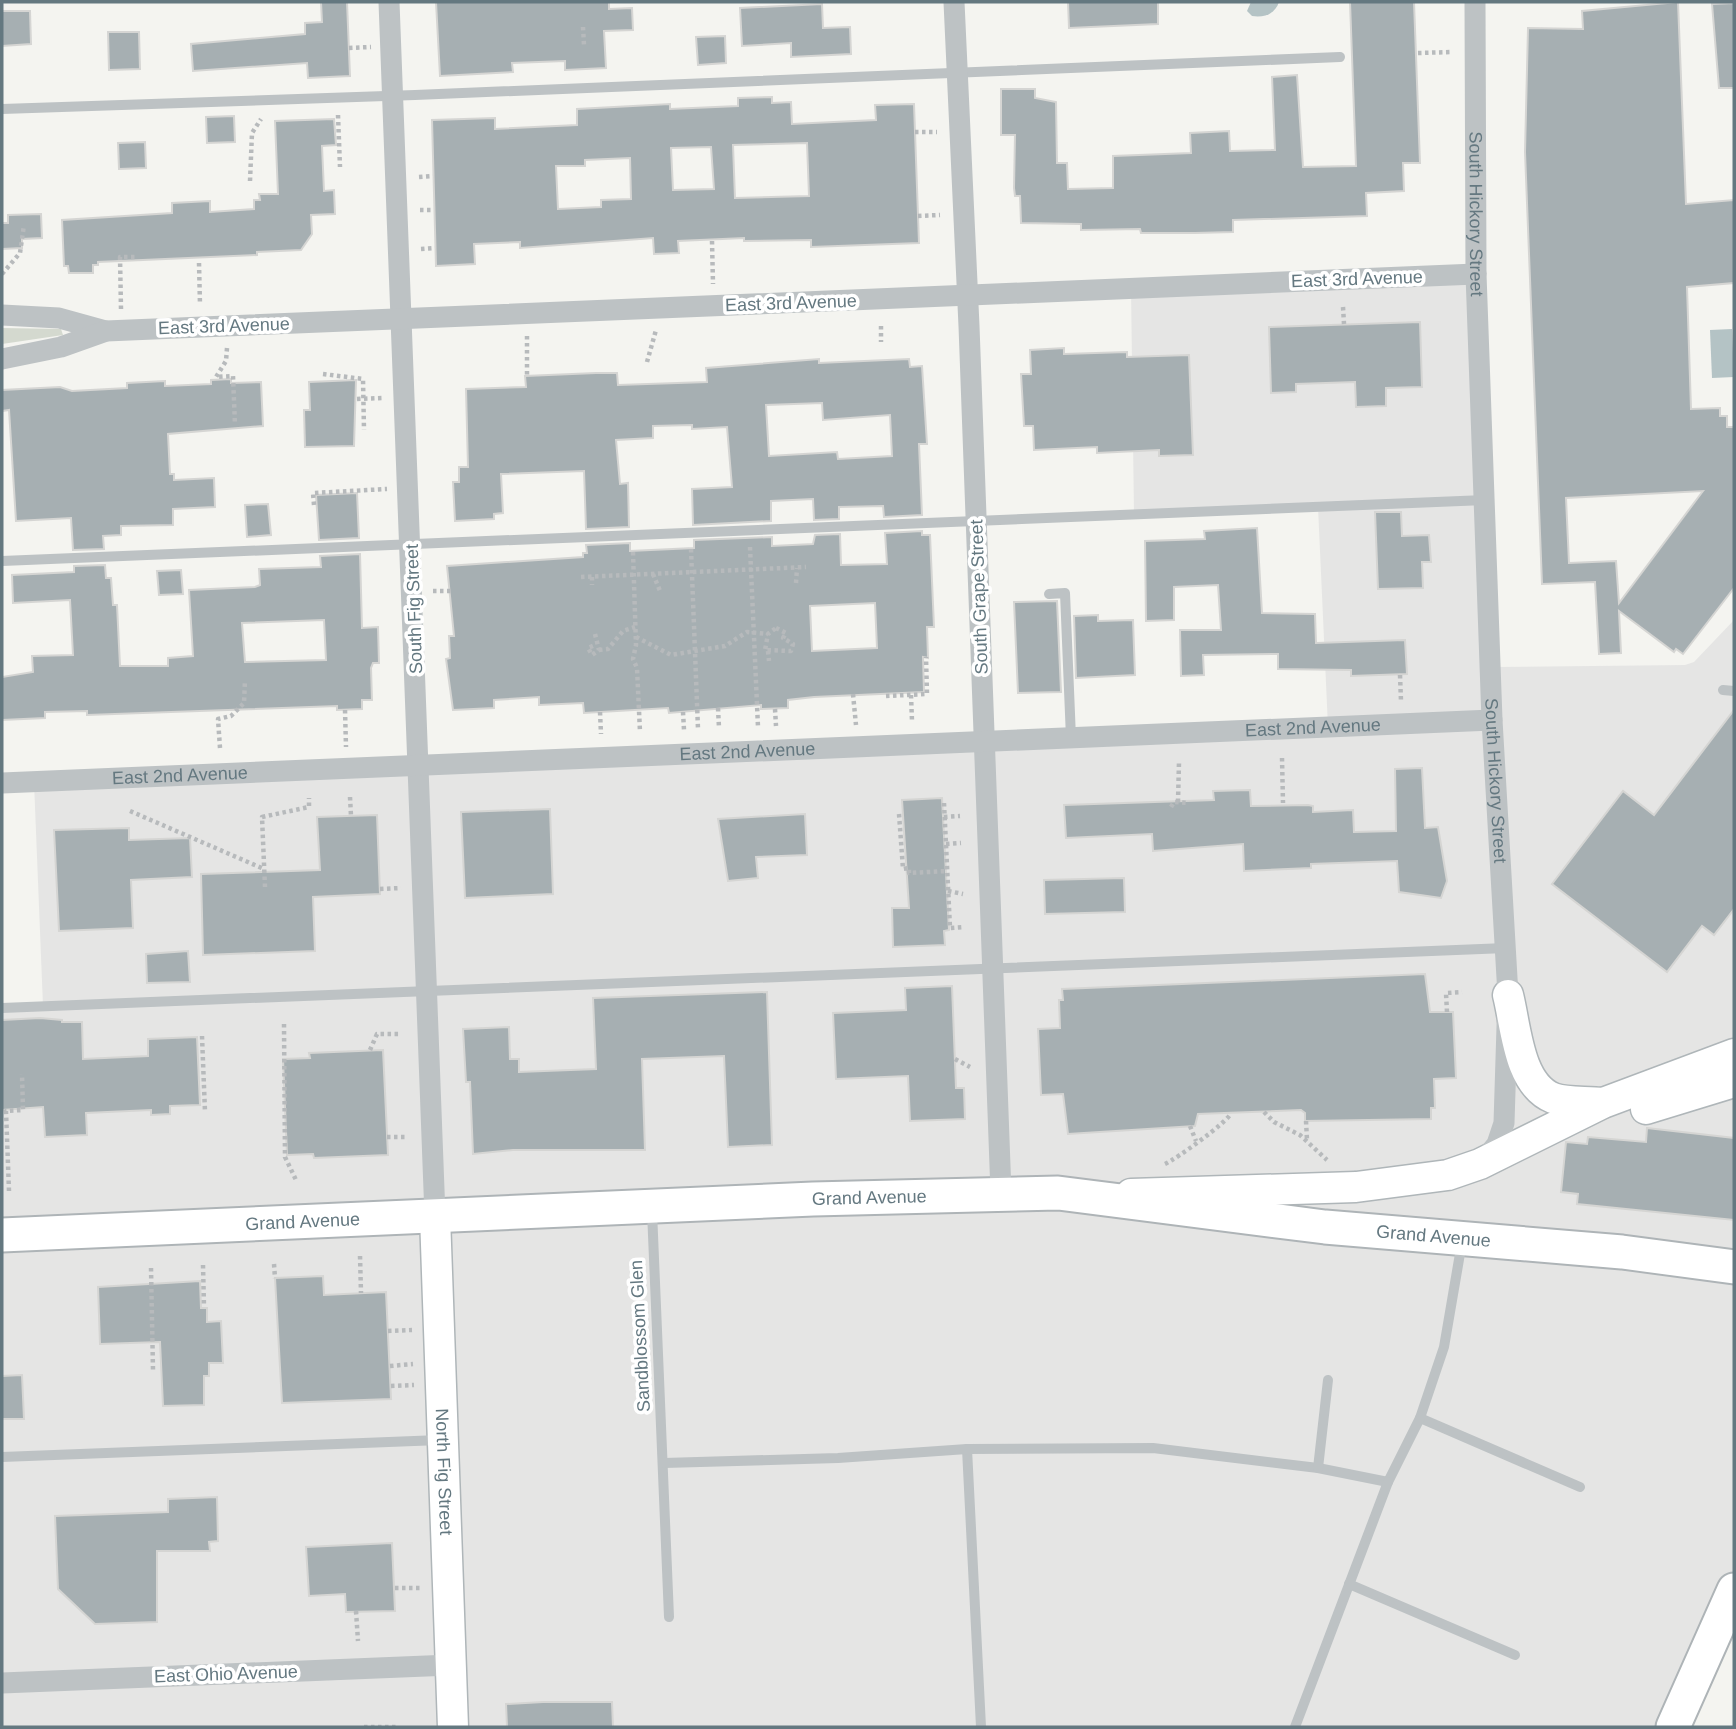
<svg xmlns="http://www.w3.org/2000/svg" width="1736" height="1729" font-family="Arial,sans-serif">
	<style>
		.built { fill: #e5e5e4 }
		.green { fill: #d4d9cf }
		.water { fill: #b4c3c5 }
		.building { fill: #a6afb2; stroke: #d5d5d3; stroke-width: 2; fill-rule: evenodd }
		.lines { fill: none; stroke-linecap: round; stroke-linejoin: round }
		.secondary-casing { stroke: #afb6b9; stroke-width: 33 }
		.primary-casing { stroke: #aeb4b7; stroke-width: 37 }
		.path { stroke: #b7babc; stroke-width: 4.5; stroke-dasharray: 3.5 3.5; stroke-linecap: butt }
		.lane { stroke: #bdc2c4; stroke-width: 10 }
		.street { stroke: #bdc2c4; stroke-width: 21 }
		.secondary { stroke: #fff; stroke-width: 30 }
		.primary { stroke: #fff; stroke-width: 33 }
		.labels { text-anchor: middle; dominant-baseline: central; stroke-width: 7; stroke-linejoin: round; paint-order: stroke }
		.street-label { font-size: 18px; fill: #647880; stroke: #fff }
	</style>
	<rect width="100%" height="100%" fill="#f4f4f0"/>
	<polygon class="built" points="1476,274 1491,667 1685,665 1694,662 1734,620 1734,1590 1673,1727 2,1727 2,1008 43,1006 34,782 1328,727 1318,507 1134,514 1131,288"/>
	<polygon class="green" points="2,328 61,329 63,335 2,344"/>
	<g class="water">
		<path d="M 1251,2 L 1279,2 C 1275,14 1264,18 1252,16 L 1247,11 Z"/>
		<polygon points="1732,329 1734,377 1712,378 1710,330"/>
	</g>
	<g class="building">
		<polygon points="321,2 347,2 350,76 308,78 307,63 193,71 191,44 305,34 305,23 322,22"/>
		<polygon points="436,2 609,2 609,9 632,8 633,30 604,31 606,68 565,70 565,61 512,63 513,72 440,76"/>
		<polygon points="1068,2 1158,2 1158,24 1069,28"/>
		<polygon points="1350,2 1414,2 1420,163 1403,163 1404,191 1366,193 1367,216 1233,220 1233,232 1195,233 1141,233 1140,229 1081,230 1081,224 1021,223 1020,196 1015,196 1014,188 1015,135 1001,135 1001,89 1035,89 1035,98 1056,102 1057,163 1067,163 1068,189 1113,188 1113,156 1191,153 1190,133 1229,131 1230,151 1275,150 1272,77 1297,75 1303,167 1356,166"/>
		<path d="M 1678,2 L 1686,204 L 1734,200 L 1734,283 L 1687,287 L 1691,409 L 1720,408 L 1720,416 L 1727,416 L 1727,427 L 1734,427 L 1734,588 L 1683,654 L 1676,649 L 1674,652 L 1619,611 L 1621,653 L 1599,654 L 1595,582 L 1542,584 L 1525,152 L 1528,28 L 1583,29 L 1582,11 ZM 1703,491 L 1619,603 L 1616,561 L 1569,563 L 1566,498 Z"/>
		<polygon points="1734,3 1734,88 1719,88 1712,4"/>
		<polygon points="822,4 823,28 850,27 851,54 791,57 791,43 742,46 740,8"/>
		<polygon points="2,11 30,11 31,44 2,46"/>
		<polygon points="108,32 139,32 140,69 109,70"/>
		<polygon points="725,36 726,63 698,65 696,37"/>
		<path d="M 772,97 L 772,103 L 791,102 L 792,124 L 876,120 L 875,105 L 914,104 L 919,243 L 811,247 L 811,240 L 744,241 L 744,238 L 678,241 L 679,253 L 654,254 L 653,238 L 520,248 L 520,242 L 474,244 L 475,264 L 436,266 L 432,120 L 495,118 L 495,129 L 577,125 L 577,109 L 670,104 L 670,109 L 738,106 L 738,98 ZM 807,143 L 809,196 L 735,198 L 733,145 ZM 711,147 L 714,189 L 673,190 L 671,148 ZM 630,158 L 631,199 L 601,200 L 601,207 L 558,209 L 556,166 L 585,166 L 585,160 Z"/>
		<polygon points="234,116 235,142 207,143 206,117"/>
		<polygon points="334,119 336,145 322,146 324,191 334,190 335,214 311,215 312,234 301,250 257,252 257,255 98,262 98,265 93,265 93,273 69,273 68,266 64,266 62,220 172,213 172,203 210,201 210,212 254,209 254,200 260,200 259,194 278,194 275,121"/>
		<polygon points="145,142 146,168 119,169 118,143"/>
		<polygon points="41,214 42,238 22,239 22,248 2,249 2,223 8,223 8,215"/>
		<polygon points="1420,322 1422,387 1386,388 1386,406 1356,407 1355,382 1296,384 1296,392 1271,393 1269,327"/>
		<polygon points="1064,348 1064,354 1127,352 1127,357 1189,355 1193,455 1159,456 1159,450 1097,453 1097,447 1034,450 1033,426 1024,426 1021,374 1031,374 1030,350"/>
		<path d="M 819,359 L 819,363 L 909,359 L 910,367 L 922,366 L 927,444 L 919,444 L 922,515 L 884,517 L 883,506 L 839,507 L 839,519 L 814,520 L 813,499 L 771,501 L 771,521 L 693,525 L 692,489 L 732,487 L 727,427 L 692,429 L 692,425 L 653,426 L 653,438 L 616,440 L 620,484 L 628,483 L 629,527 L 586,529 L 584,471 L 501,474 L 503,513 L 494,514 L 494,519 L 455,521 L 453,482 L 459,482 L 459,467 L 468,467 L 466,389 L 526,387 L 525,376 L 596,373 L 617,373 L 618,385 L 707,382 L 706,368 ZM 822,403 L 823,420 L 890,415 L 892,456 L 838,459 L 837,452 L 769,456 L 766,405 Z"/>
		<polygon points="231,379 231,383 261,382 263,426 168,434 170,474 174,474 174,480 214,478 215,507 173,509 173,525 121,526 121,535 103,536 104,549 73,550 71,518 16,521 9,410 2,411 2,390 60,387 72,391 127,388 127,383 165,381 165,386 211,384 211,380"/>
		<polygon points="356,380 354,446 305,447 304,410 310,410 309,382"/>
		<polygon points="357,493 359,538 319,540 316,495"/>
		<polygon points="268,504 271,535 247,537 245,505"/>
		<polygon points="1375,512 1401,512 1402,536 1429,535 1431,562 1422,562 1423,588 1378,589"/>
		<polygon points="1257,528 1262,613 1315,614 1316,643 1405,640 1407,674 1351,676 1351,670 1278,669 1278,654 1203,655 1204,675 1181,676 1180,630 1221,630 1218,585 1174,587 1174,620 1146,621 1145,541 1205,539 1204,531"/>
		<path d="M 922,531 L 922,535 L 930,535 L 934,627 L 927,627 L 928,658 L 923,657 L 924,692 L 814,697 L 788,700 L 788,708 L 761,709 L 761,705 L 669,713 L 668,708 L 584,713 L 583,703 L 539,705 L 539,697 L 494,700 L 494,708 L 453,710 L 446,659 L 450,658 L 449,636 L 454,636 L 447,566 L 583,557 L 583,553 L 587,553 L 586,545 L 630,543 L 630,551 L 694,548 L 694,540 L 772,537 L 772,546 L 813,544 L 815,535 L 840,534 L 841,565 L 887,564 L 885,533 ZM 875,603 L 877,648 L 812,651 L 810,606 Z"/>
		<path d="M 360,554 L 362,628 L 378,627 L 379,663 L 373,663 L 371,668 L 372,700 L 362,700 L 362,709 L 337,710 L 337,706 L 87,715 L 87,711 L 45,712 L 45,718 L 2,720 L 2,677 L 33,672 L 32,656 L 73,655 L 70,600 L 13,603 L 12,575 L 74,572 L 74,566 L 105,565 L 106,578 L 111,578 L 113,605 L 117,605 L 120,666 L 168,666 L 168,658 L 193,656 L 189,590 L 255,587 L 260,585 L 259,569 L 321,567 L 320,556 ZM 324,620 L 326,660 L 245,662 L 242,623 Z"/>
		<polygon points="181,570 183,594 159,595 157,571"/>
		<polygon points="1057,601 1061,692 1018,693 1014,602"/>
		<polygon points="1098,615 1098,621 1133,620 1135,675 1076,678 1074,616"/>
		<polygon points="1734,710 1734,909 1714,935 1702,926 1667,972 1552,884 1623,791 1654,815"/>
		<polygon points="1422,768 1425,828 1438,827 1447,881 1441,898 1399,892 1397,861 1311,864 1311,868 1244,871 1243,844 1153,851 1152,834 1066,838 1064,805 1214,800 1213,791 1250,790 1251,806 1308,805 1313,806 1313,812 1353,810 1354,832 1396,831 1395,769"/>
		<polygon points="942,798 949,930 944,931 945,945 893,947 892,908 909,908 902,800"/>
		<polygon points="550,809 553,894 465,898 461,812"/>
		<polygon points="805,814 807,855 756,857 758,878 728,881 718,819"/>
		<polygon points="377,815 380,894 313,897 315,951 203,955 201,874 320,870 317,817"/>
		<polygon points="129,828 129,840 190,838 192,877 131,880 133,928 59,931 54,830"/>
		<polygon points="1124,878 1125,912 1045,914 1044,880"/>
		<polygon points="188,951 190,982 147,983 146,954"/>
		<polygon points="1425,974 1430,1012 1453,1012 1456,1078 1434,1079 1435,1108 1431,1108 1431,1119 1305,1121 1305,1113 1301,1110 1198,1114 1195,1126 1068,1134 1063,1094 1041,1095 1038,1029 1060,1028 1059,1000 1063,1000 1062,989"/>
		<polygon points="952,986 956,1088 964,1088 965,1119 910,1121 908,1076 836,1079 833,1013 906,1010 905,988"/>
		<polygon points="767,992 772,1145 728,1147 724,1056 642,1059 645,1150 513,1150 473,1154 470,1082 466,1082 463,1029 509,1027 510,1059 519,1059 519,1072 596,1069 593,998"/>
		<polygon points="40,1018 62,1020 62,1022 82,1022 83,1059 148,1056 148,1039 197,1037 200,1105 170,1106 170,1114 151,1115 151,1110 86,1113 87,1135 45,1137 43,1107 2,1110 2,1020"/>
		<polygon points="383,1050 388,1155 314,1158 313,1154 287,1155 283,1059 310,1058 309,1053"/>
		<polygon points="1647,1128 1734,1138 1734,1220 1577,1204 1578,1194 1561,1192 1566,1142 1587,1144 1588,1137 1646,1142"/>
		<polygon points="323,1276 324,1295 386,1292 391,1399 282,1403 275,1278"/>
		<polygon points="200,1281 201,1308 207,1308 207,1322 221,1321 223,1363 209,1363 209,1376 204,1376 204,1405 163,1406 160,1342 100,1344 98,1287"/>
		<polygon points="22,1375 24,1419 2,1419 2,1376"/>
		<polygon points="217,1497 218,1541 209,1542 210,1551 157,1551 157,1622 95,1624 58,1589 55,1516 168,1512 168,1499"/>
		<polygon points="392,1543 395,1611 346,1612 345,1594 309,1596 306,1547"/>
		<polygon points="543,1702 612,1702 613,1727 507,1727 506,1704"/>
	</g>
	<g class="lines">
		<g class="secondary-casing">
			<g id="secondary">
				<path d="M 1508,995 C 1516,1026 1518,1084 1553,1098 C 1566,1103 1588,1101 1602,1103"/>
				<polyline points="1646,1109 1734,1082"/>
				<polyline points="1131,1194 1356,1187 1448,1175 1480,1164 1603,1103 1734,1054"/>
				<path id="s3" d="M 435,1216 L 453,1727"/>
			</g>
		</g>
		<g class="primary-casing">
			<g id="primary">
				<path id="s4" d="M 2,1235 L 813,1199 L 1058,1193 L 1325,1227 L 1622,1252 L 1734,1267"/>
				<polyline points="1673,1727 1734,1590"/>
			</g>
		</g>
		<g class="path">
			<polyline points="583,27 584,45"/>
			<polyline points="349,48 371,47"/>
			<polyline points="1418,53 1452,52"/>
			<polyline points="338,115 340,167"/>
			<polyline points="915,132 937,132"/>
			<polyline points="419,177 433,176"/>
			<polyline points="250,181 252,133 261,119"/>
			<polyline points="420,210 434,210"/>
			<polyline points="918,216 940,215"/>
			<polyline points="712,241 713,284"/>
			<polyline points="421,249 435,248"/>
			<polyline points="199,263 200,305"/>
			<polyline points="2,274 20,253 24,225"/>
			<polyline points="1343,307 1344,324"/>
			<polyline points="121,309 120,257 137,257"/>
			<polyline points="881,326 881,342"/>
			<polyline points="527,336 527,376"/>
			<polyline points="227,348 226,361 216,377 233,376 235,425"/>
			<polyline points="647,362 656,330"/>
			<polyline points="323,374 363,379 364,430"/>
			<polyline points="357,399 383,398"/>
			<polyline points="314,505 313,493 387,489"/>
			<polyline points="750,547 758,727"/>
			<polyline points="691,549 698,729"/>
			<polyline points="633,552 636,645 633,659 637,668 640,732"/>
			<polyline points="653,574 660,591"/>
			<polyline points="581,577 806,567"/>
			<polyline points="592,577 592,585"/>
			<polyline points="796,583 797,568"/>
			<polyline points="433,591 452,591"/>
			<polygon points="776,628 786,633 783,638 793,644 791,651 765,650 768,634"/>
			<polyline points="595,634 599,650 592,655 588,648 595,645"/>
			<polyline points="636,637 671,655 725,646 747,632 768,634"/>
			<polyline points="599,650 608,649 623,631 635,627"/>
			<polyline points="768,651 769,661"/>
			<polyline points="1400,675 1401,701"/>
			<polyline points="853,694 856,725"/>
			<polyline points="911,695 912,721"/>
			<polyline points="886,696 927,694 926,657"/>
			<polyline points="718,708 719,728"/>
			<polyline points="775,709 776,726"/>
			<polyline points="345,710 346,747"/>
			<polyline points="600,712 601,734"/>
			<polyline points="683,712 684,730"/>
			<polyline points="220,748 218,719 231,716 244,703 245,680"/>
			<polyline points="1282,758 1283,803"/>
			<polyline points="350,797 351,816"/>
			<polyline points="1178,802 1179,762"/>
			<polyline points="944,803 950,928 964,927"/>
			<polyline points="1171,807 1174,802 1188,803"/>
			<polyline points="130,811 264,869"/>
			<polyline points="899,814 903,869 909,868 909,873 947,871"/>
			<polyline points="944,817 960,816"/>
			<polyline points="946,844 961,843"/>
			<polyline points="265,887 262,817 309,807 309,798"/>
			<polyline points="380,889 401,888"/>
			<polyline points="948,891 963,894"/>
			<polyline points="1447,1012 1446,993 1462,992"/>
			<polyline points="284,1024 285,1157 296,1180"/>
			<polyline points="202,1036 205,1112"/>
			<polyline points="370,1050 377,1034 401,1034"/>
			<polyline points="955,1059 970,1067"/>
			<polyline points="1264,1112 1274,1122 1300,1135 1327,1160"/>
			<polyline points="1306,1121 1307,1140"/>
			<polyline points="1190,1126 1196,1141"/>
			<polyline points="387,1137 405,1137"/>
			<path d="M 1165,1164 C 1176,1159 1228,1122 1231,1113"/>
			<polyline points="9,1191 6,1111 23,1110 22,1074"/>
			<polyline points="360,1256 361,1293"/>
			<polyline points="274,1264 275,1278"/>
			<polyline points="203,1265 204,1307"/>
			<polyline points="151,1268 153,1370"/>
			<polyline points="388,1331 412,1330"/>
			<polyline points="390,1366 413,1364"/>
			<polyline points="391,1386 414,1385"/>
			<polyline points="395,1588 422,1588"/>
			<polyline points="356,1611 358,1641"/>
			<polyline points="364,1727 397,1727"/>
		</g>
		<g class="lane">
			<polyline points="2,109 415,95 1340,57"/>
			<polyline points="2,561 1485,500"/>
			<polyline points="1049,594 1065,593 1071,738"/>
			<polyline points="1723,690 1734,691"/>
			<polyline points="2,1008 1506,948"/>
			<polyline points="652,1211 669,1617"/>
			<polyline points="1420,1418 1580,1487"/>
			<polyline points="967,1449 981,1727"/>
			<polyline points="2,1457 440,1440"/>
			<polyline points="664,1463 838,1458 967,1449 1153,1448 1318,1468 1388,1482 1420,1418 1444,1347 1462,1242"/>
			<polyline points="1318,1468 1328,1380"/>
			<polyline points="1349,1584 1515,1655"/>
			<polyline points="1295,1727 1388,1482"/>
		</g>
		<g class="street">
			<polyline points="389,2 435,1216"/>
			<polyline points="954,2 969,326 1001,1193"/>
			<path id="s1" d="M 1475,2 L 1476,274 L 1492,720 L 1508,995 L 1504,1123 L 1497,1144 L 1484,1160"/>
			<polyline points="2,315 59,318 106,331"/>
			<polyline points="2,359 61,347 106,331 1476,274"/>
			<path id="s2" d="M 2,783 L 1492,720"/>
			<polyline points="2,1683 451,1665"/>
		</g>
		<use href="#secondary" class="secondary"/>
		<use href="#primary" class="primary"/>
	</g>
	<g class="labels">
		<g class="street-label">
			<text stroke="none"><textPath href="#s1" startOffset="212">South Hickory Street</textPath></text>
			<text transform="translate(1357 279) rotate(-2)">East 3rd Avenue</text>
			<text transform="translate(791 303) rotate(-2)">East 3rd Avenue</text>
			<text transform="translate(224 326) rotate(-2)">East 3rd Avenue</text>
			<text transform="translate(979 597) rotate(-92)">South Grape Street</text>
			<text transform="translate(414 609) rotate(-92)">South Fig Street</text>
			<text stroke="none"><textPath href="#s2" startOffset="1312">East 2nd Avenue</textPath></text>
			<text stroke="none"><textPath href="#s2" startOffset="746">East 2nd Avenue</textPath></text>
			<text stroke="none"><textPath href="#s2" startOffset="178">East 2nd Avenue</textPath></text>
			<text stroke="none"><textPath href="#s1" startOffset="779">South Hickory Street</textPath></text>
			<text stroke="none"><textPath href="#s4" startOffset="868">Grand Avenue</textPath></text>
			<text stroke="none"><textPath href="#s4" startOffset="301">Grand Avenue</textPath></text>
			<text stroke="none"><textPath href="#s4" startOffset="1435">Grand Avenue</textPath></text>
			<text transform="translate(640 1336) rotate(-93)">Sandblossom Glen</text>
			<text stroke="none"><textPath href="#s3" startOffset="256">North Fig Street</textPath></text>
			<text transform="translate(226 1674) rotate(-2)">East Ohio Avenue</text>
		</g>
	</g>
	<rect width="1736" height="1729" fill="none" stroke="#647880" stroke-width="7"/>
</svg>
